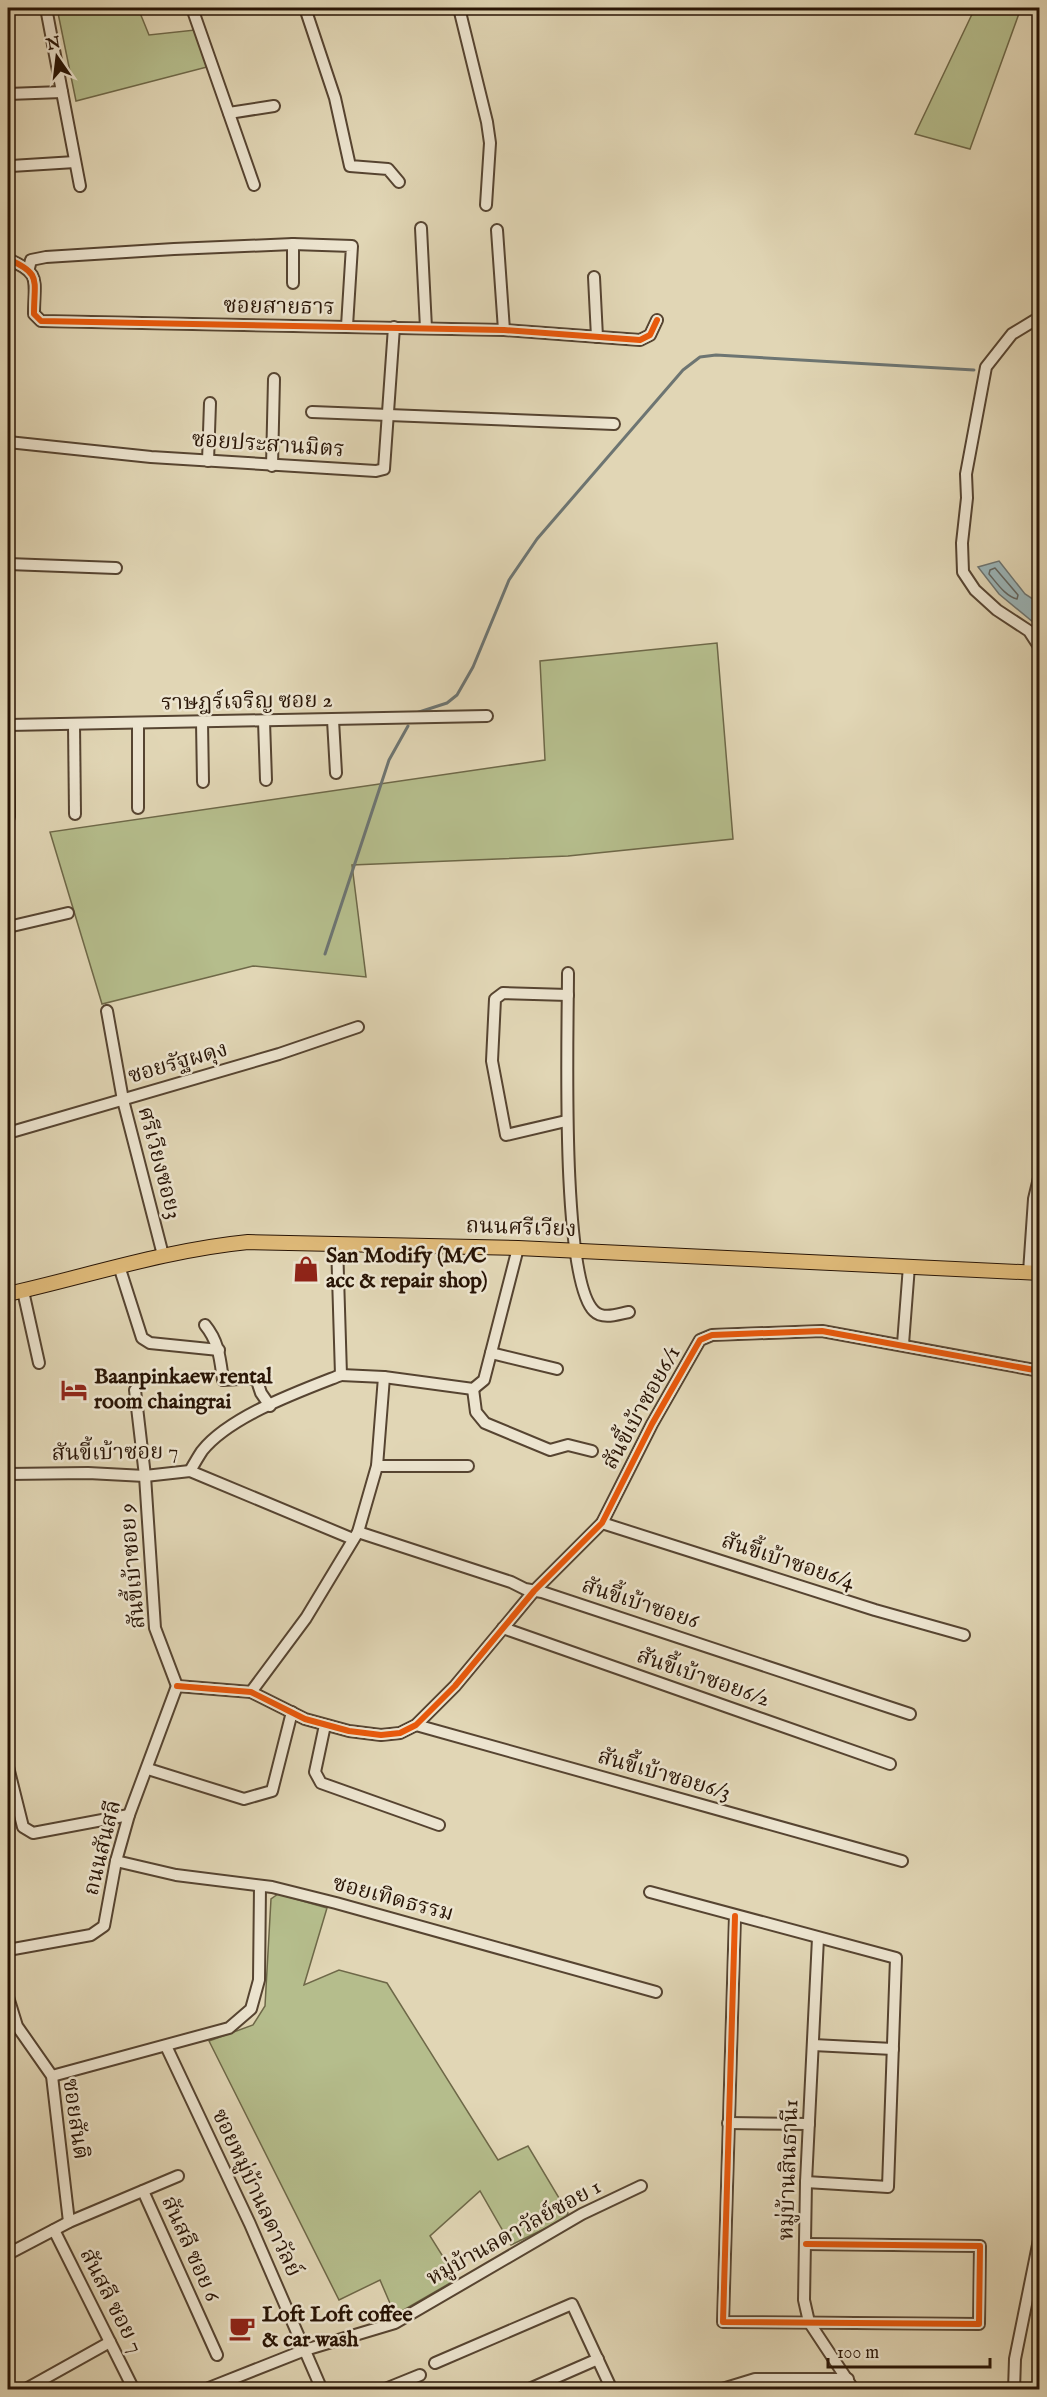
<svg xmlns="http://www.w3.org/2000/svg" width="1047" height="2397" font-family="'IM FELL English','Noto Serif Thai',serif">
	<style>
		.green { fill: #b5bd8c; stroke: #6e6848; stroke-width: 1.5 }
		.water { fill: #9bb6ba; stroke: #6d7572; stroke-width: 1.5 }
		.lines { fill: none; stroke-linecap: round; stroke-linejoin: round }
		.shore { stroke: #626560; stroke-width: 1.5 }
		.stream { stroke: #6d7572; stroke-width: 3 }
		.minor-casing { stroke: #564431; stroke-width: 14 }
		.major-casing { stroke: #281405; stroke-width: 16 }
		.minor { stroke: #ece4cf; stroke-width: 10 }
		.major { stroke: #e0bb7a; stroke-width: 14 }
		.cycleway-casing { stroke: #ece4cf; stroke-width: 10 }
		.cycleway { stroke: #e8590c; stroke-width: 6 }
		.labels { text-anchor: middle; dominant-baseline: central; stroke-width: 5; stroke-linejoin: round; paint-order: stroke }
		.street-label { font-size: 22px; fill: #281405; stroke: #ece4cf }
		.poi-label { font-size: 22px; font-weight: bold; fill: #281405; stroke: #ece4cf; text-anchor: start }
	</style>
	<rect width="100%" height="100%" fill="#e1d6b5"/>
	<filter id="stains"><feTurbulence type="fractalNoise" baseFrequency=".00333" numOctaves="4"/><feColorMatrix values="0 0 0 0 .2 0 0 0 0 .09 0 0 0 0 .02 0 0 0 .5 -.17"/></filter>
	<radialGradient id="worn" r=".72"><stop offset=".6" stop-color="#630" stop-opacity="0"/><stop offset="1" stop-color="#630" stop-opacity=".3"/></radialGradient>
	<g class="green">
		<polygon points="84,8 138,8 149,35 195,30 207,67 76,101 58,13"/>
		<polygon points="975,8 1021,8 970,149 915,134"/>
		<polygon points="717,643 733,839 568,856 352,865 366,977 253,966 102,1004 50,832 545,760 540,661"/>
		<polygon points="278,1894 327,1908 304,1985 339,1970 387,1983 498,2160 528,2146 568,2213 565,2219 511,2245 480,2191 430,2236 457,2279 395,2315 380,2280 339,2300 209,2041 253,2025 265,2006 271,1899"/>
	</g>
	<polygon class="water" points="999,561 1025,594 1039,603 1039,627 999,594 978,567"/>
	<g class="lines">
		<path class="shore" d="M 995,568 L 1018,595 L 1017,599 C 1005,596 997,583 989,574 L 990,570 Z"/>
		<g class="stream">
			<polyline points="416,713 447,703 457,695 473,667 509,580 537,539 683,370 700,357 716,355 974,370"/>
			<polyline points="325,954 389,760 408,726"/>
		</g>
		<g class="minor-casing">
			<g id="minor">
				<polyline points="46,8 80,186"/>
				<polyline points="192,8 254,185"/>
				<polyline points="305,8 335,98 350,166 388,169 399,182"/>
				<polyline points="459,8 487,122 490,143 486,205"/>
				<polyline points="8,94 62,92"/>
				<polyline points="229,113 274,106"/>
				<polyline points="11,166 75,162"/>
				<polyline points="421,228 426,328"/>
				<polyline points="497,230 504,330"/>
				<polyline points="293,244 293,283"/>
				<path d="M 8,259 C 42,274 34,279 34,314 L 41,321 L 504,330 L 640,340 L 650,335 L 657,320"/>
				<polyline points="29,268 31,260 46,257 174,249 293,244 352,246 347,326"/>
				<polyline points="594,277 597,337"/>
				<polyline points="1040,317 1012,334 986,367 966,474 967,498 962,543 963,572 975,590 997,610 1029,631 1040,648"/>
				<polyline points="312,412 614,424"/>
				<polyline points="8,442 151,457 376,471 384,469 394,327"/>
				<polyline points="208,461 210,403"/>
				<polyline points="272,466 274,379"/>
				<polyline points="8,564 116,568"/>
				<polyline points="333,720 336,773"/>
				<polyline points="264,721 266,780"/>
				<polyline points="202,722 203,782"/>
				<polyline points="138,723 138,808"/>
				<polyline points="74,724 75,814"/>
				<polyline points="8,725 487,716"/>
				<polyline points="8,726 9,817"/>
				<polyline points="8,927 68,913"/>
				<path d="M 568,973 C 568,1028 560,1278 594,1311 C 603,1320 618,1314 629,1312"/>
				<polyline points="107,1011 123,1100 163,1255"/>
				<polyline points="566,1121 506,1135 492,1061 495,999 503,993 568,995"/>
				<polyline points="8,1133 279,1054 358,1027"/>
				<polyline points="119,1266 142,1338 150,1343 219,1350"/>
				<polyline points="1029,1272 1034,1199 1040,1174"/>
				<polyline points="23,1291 39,1363"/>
				<path d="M 205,1325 C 219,1342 220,1359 223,1380 L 256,1378 L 261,1393 L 270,1406"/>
				<polyline points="903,1344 909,1266"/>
				<polyline points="491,1353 557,1369"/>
				<polyline points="341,1375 384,1377"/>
				<polyline points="473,1389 476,1412 485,1423 550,1450 568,1445 592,1451"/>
				<polyline points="135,1390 145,1476 155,1628 177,1686"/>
				<polyline points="377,1466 468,1466"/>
				<path d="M 190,1471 C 194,1464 198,1457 202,1451 C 230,1416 300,1391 341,1375 L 337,1243"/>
				<polyline points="8,1474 88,1473 145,1476 190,1471 353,1539"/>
				<polyline points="602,1523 875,1610 964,1635"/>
				<polyline points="358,1532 511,1582 525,1589 542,1592 910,1714"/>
				<polyline points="503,1628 890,1764"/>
				<polyline points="177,1686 251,1692 305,1719 349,1731 381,1735 400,1733 416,1725 455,1686 534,1591 602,1523 652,1424 700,1340 712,1335 822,1331 1040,1371"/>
				<polyline points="251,1692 306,1618 358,1532 377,1466 384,1377 473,1389 484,1380 518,1248"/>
				<polyline points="325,1725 315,1772 321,1783 439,1825"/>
				<polyline points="416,1725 902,1861"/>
				<polyline points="8,1767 23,1827 33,1833 129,1815"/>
				<polyline points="148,1769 244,1799 272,1791 292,1712"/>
				<polyline points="116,1861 176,1875 272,1887 336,1903 656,1992"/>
				<polyline points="650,1892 896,1958 888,2187 806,2182"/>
				<polyline points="735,1916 723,2322 979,2324 980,2246 806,2244"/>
				<polyline points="818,1938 806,2182 804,2300 809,2322 854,2390"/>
				<polyline points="8,1950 91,1935 104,1926 116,1861 129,1815 177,1686"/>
				<polyline points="8,1997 17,2026 52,2076 69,2222"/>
				<polyline points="813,2045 893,2049"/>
				<polyline points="166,2046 250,2224 322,2390"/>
				<polyline points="52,2076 229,2028 251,2009 259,1980 260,1886"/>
				<polyline points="728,2123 809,2124"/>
				<polyline points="143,2191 217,2355"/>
				<polyline points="54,2230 134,2390"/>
				<polyline points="8,2254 69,2222 178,2176"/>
				<polyline points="435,2363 572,2304 612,2390"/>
				<polyline points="209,2388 305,2350 395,2323 582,2214 641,2186"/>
				<polyline points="24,2390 110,2342"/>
				<polyline points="383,2390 420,2375"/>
				<polyline points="527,2390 598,2359"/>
				<polyline points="719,2390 755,2379 848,2379"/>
				<polyline points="1014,2390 1015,2359 1040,2235"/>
			</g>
		</g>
		<g class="major-casing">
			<path id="major" d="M 8,1294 C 88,1276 166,1250 248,1242 L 518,1248 L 1040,1273"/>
		</g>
		<use href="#minor" class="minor"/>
		<use href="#major" class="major"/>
		<g class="cycleway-casing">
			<g id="cycleway">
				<path d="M 8,259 C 42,274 34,279 34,314 L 41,321 L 504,330 L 640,340 L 650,335 L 657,320"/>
				<polyline points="177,1686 251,1692 305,1719 349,1731 381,1735 400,1733 416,1725 455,1686 534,1591 602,1523 652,1424 700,1340 712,1335 822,1331 1040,1371"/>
				<polyline points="735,1916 723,2322 979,2324 980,2246 806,2244"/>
			</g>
		</g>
		<use href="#cycleway" class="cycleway"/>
	</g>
	<defs>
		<g id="shop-bare" transform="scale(2.07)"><path d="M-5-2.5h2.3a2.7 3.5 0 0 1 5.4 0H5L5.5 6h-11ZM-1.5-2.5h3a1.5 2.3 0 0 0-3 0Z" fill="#8f2418" stroke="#ece4cf" stroke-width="2.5" paint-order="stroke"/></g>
		<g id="hotel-bare" transform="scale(2.07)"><path d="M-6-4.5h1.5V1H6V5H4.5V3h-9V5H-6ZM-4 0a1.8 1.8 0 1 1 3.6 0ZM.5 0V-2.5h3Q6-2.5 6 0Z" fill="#8f2418" stroke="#ece4cf" stroke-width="2.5" paint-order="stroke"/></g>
		<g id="cafe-bare" transform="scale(2.07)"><path d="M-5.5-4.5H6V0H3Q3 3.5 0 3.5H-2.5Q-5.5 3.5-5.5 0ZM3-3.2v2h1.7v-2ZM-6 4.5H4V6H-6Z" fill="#8f2418" stroke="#ece4cf" stroke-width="2.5" paint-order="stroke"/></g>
	</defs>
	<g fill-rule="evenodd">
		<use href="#shop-bare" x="306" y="1269"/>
		<use href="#hotel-bare" x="74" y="1390"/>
		<use href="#cafe-bare" x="242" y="2328"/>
	</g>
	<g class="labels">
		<g class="street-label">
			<text transform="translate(279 307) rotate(1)">ซอยสายธาร</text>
			<text transform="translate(268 445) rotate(4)">ซอยประสานมิตร</text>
			<text transform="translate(247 702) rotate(-1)">ราษฎร์เจริญ ซอย 2</text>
			<text transform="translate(178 1063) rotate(-16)">ซอยรัฐผดุง</text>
			<text transform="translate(159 1163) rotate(75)">ศรีเวียงซอย3</text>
			<text transform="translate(521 1228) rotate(2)">ถนนศรีเวียง</text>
			<text transform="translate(642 1408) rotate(-61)">สันขี้เบ้าซอย6/1</text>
			<text transform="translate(115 1453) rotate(-1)">สันขี้เบ้าซอย 7</text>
			<text transform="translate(788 1562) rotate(18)">สันขี้เบ้าซอย6/4</text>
			<text transform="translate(133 1566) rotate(-95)">สันขี้เบ้าซอย 9</text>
			<text transform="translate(640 1604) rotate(18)">สันขี้เบ้าซอย6</text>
			<text transform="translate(703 1678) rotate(19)">สันขี้เบ้าซอย6/2</text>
			<text transform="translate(664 1775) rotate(16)">สันขี้เบ้าซอย6/3</text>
			<text transform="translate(103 1848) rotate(-76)">ถนนสันสลี</text>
			<text transform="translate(393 1899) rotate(15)">ซอยเทิดธรรม</text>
			<text transform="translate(75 2119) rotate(82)">ซอยสันติ</text>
			<text transform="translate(789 2170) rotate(-88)">หมู่บ้านสินธานี1</text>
			<text transform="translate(256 2193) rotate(65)">ซอยหมู่บ้านลดาวัลย์</text>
			<text transform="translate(514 2233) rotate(-29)">หมู่บ้านลดาวัลย์ซอย 1</text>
			<text transform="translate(190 2249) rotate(66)">สันสลี ซอย 6</text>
			<text transform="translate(111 2301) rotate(63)">สันสลี ซอย 7</text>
		</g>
		<g class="poi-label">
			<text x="326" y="1256">San Modify (M/C<tspan x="326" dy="25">acc &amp; repair shop)</tspan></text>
			<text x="94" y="1377">Baanpinkaew rental<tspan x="94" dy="25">room chaingrai</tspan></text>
			<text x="262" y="2315">Loft Loft coffee<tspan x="262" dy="25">&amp; car wash</tspan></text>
		</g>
	</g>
	<rect width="1047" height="2397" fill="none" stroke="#e1d6b5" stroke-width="30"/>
	<rect x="9" y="9" width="1029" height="2379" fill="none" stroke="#281405" stroke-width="3"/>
	<rect x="15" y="15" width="1017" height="2367" fill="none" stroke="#281405" stroke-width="1.5"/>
	<g transform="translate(57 57) rotate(346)" stroke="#ece4cf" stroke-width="4.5" paint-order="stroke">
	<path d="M0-4.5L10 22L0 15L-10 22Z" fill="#281405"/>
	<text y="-9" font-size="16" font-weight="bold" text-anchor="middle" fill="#281405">N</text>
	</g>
	<path d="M828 2358v9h162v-9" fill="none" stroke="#281405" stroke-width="3"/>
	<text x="837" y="2358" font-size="18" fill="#281405" stroke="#ece4cf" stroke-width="4.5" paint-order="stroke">100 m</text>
	<rect width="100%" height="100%" filter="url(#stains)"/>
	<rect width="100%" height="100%" fill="url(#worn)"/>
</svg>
